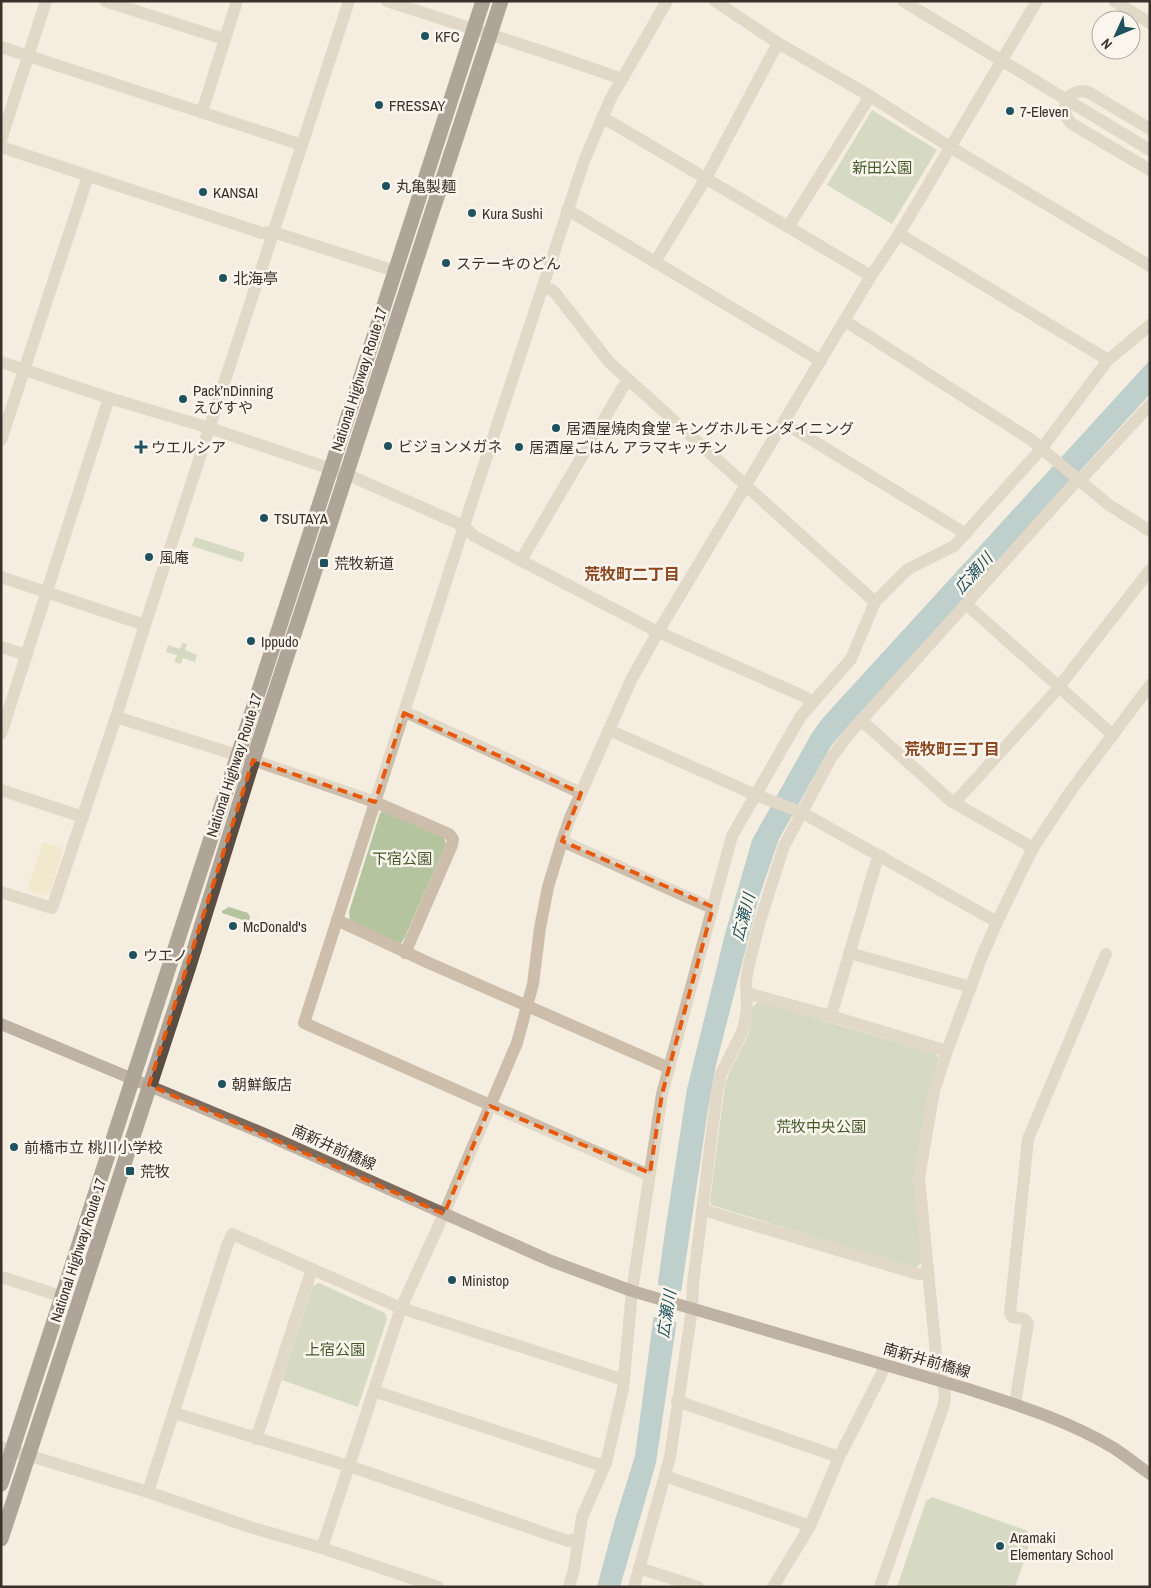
<svg xmlns="http://www.w3.org/2000/svg" width="1151" height="1588" font-family="'Archivo Narrow','Noto Sans JP',sans-serif">
	<style>
		.green { fill: #b3c49f }
		.sand { fill: #efe3b6 }
		.water { fill: #7eaab2 }
		.pier { fill: #f4ede0 }
		.lines { fill: none; stroke-linecap: round; stroke-linejoin: round }
		.minor { stroke: #cdbeab; stroke-width: 12 }
		.major { stroke: #7d6a5b; stroke-width: 12 }
		.highway { stroke: #5b4d41; stroke-width: 15 }
		.marked { fill: none; stroke: #e8590c; stroke-width: 4; stroke-dasharray: 10 6; stroke-linejoin: round }
		.poi-dot { fill: #1e525e; stroke: #fbf6ed; stroke-width: 2 }
		.labels { text-anchor: middle; dominant-baseline: central; stroke-width: 5; stroke-linejoin: round; paint-order: stroke }
		.poi-label { font-size: 15px; fill: #3a312a; stroke: #fbf6ed; text-anchor: start }
		.park-label { font-size: 15px; fill: #445a2d; stroke: #fbf6ed }
		.street-label { font-size: 15px; fill: #3a312a; stroke: #fbf6ed }
		.water-label { font-size: 16px; font-style: italic; fill: #1e525e; stroke: #fbf6ed }
		.neighbourhood-label { font-size: 16px; font-weight: bold; fill: #8c4721; stroke: #fbf6ed }
	</style>
	<rect width="100%" height="100%" fill="#f4ede0"/>
	<g class="green">
		<polygon points="872,110 937,150 892,224 827,185"/>
		<polygon points="195,537 245,553 242,562 192,546"/>
		<polygon points="182,643 187,644 185,650 197,655 195,662 183,658 181,664 174,662 177,655 166,652 168,645 180,649"/>
		<polygon points="384,810 444,837 446,844 404,939 400,944 350,922 349,912 380,813"/>
		<polygon points="229,907 248,913 250,917 249,922 222,913 222,911"/>
		<polygon points="758,1001 936,1054 939,1059 915,1176 922,1262 916,1268 711,1205 710,1201 725,1084 730,1071 749,1033 752,1008"/>
		<polygon points="319,1283 385,1313 387,1319 358,1407 282,1380 313,1286"/>
		<polygon points="932,1497 1028,1531 1028,1550 1015,1587 897,1587 926,1501"/>
	</g>
	<polygon class="sand" points="43,842 63,848 50,892 42,896 27,890"/>
	<polygon class="water" points="1150,360 1150,394 849,725 831,746 779,839 759,897 716,1065 708,1109 656,1463 620,1587 597,1587 615,1520 635,1456 664,1238 687,1089 725,934 752,840 812,733 822,719"/>
	<polygon class="pier" points="655,1284 683,1292 679,1323 651,1316"/>
	<g class="lines">
		<g class="minor">
			<polyline points="105,1 224,39"/>
			<polyline points="387,1 553,55 622,79"/>
			<polyline points="715,1 778,43 870,96 950,147 1150,266"/>
			<polyline points="903,1 1150,150"/>
			<polyline points="1114,1 1150,23"/>
			<polyline points="1,47 302,145"/>
			<polyline points="202,112 237,1"/>
			<polyline points="602,117 871,276"/>
			<path d="M 1150,129 L 1088,92 C 1067,87 1057,110 1072,124 L 1150,170"/>
			<polyline points="1,140 46,1"/>
			<polyline points="1,147 262,233 273,232 395,271"/>
			<polyline points="567,210 573,213 821,361"/>
			<polyline points="788,227 870,96"/>
			<polyline points="899,234 1108,360"/>
			<polyline points="655,262 706,178 778,43"/>
			<polyline points="543,287 552,290 556,294 609,362 875,602"/>
			<polyline points="845,321 1030,439 1109,505 1150,531"/>
			<polyline points="1,362 109,398 210,428 346,474 464,526 474,536 658,632 803,696 813,703"/>
			<polyline points="784,423 966,534"/>
			<polyline points="1,440 88,176"/>
			<polyline points="521,560 623,387 629,381"/>
			<polyline points="1,577 145,625"/>
			<polyline points="966,604 1113,735"/>
			<polyline points="1,647 27,655"/>
			<polyline points="404,713 412,715 581,793"/>
			<polyline points="116,717 253,760 375,802 449,834 453,839 452,845 405,953"/>
			<polyline points="861,720 951,801 1033,848"/>
			<polyline points="609,730 756,795 801,812 997,922"/>
			<polyline points="1,734 109,398"/>
			<polyline points="1,790 83,817"/>
			<polyline points="956,804 958,799 1054,693 1150,570"/>
			<polyline points="562,841 705,905 713,907"/>
			<polyline points="1,892 52,908 116,717 145,625 349,1"/>
			<polyline points="337,920 429,963 669,1068"/>
			<polyline points="849,953 971,987"/>
			<polyline points="747,993 831,1016 947,1051"/>
			<polyline points="831,1016 864,904 876,863 881,856"/>
			<polyline points="650,1173 642,1172 304,1023 464,526 584,161 610,100 667,1"/>
			<polyline points="703,1210 918,1274 928,1274"/>
			<polyline points="1,1277 61,1296"/>
			<polyline points="374,1391 597,1464 606,1463"/>
			<polyline points="677,1401 839,1457"/>
			<polyline points="1015,1404 1028,1323 1024,1319 1012,1317 1010,1313 1028,1139 1106,954"/>
			<polyline points="174,1413 349,1466 568,1541 578,1538"/>
			<polyline points="256,1439 312,1269"/>
			<polyline points="1,1447 148,1492 250,1527 322,1548 438,1587"/>
			<polyline points="665,1476 810,1526"/>
			<polyline points="148,1492 227,1246 232,1234 401,1308 624,1380"/>
			<polyline points="322,1548 401,1308 444,1214 517,1043 533,984 540,928 548,887 562,841 570,818 631,680 658,632 871,276 899,234 1037,1"/>
			<polyline points="639,1568 698,1587"/>
			<polyline points="569,1587 574,1569 582,1517 606,1463 623,1389 632,1291 662,1094 732,836 801,716 851,659 875,602 908,569 954,546 1042,448 1108,360 1150,325"/>
			<polyline points="634,1587 670,1457 692,1309 693,1284 717,1092 721,1074 743,1030 747,1010 746,980 749,964 760,921 784,846 831,758 849,734 1073,485 1085,475 1150,405"/>
			<polyline points="773,1587 810,1526 839,1457 880,1377 885,1365"/>
			<polyline points="880,1587 943,1407 945,1398 943,1382 937,1364 919,1178 934,1091 947,1051 982,956 997,922 1025,864 1033,848 1070,792 1150,685"/>
		</g>
		<path class="major" d="M 1,1024 L 267,1135 L 551,1261 L 632,1291 L 968,1389 C 1017,1405 1067,1420 1112,1447 C 1125,1455 1137,1465 1150,1474"/>
		<g class="highway">
			<polyline points="1,1484 483,1"/>
			<polyline points="1,1539 189,966 253,760 501,1"/>
		</g>
	</g>
	<path d="M0 0H1151V1588H0ZM 404,713 L 581,793 L 562,841 L 713,907 L 662,1094 L 650,1173 L 490,1106 L 444,1214 L 149,1085 L 253,760 L 375,802 Z" fill="#f4ede0" fill-opacity=".55" fill-rule="evenodd"/>
	<path class="marked" d="M 404,713 L 581,793 L 562,841 L 713,907 L 662,1094 L 650,1173 L 490,1106 L 444,1214 L 149,1085 L 253,760 L 375,802 Z"/>
	<g class="poi-dot">
		<circle cx="425" cy="36" r="5"/>
		<circle cx="379" cy="105" r="5"/>
		<circle cx="1010" cy="111" r="5"/>
		<circle cx="386" cy="186" r="5"/>
		<circle cx="203" cy="192" r="5"/>
		<circle cx="472" cy="213" r="5"/>
		<circle cx="446" cy="263" r="5"/>
		<circle cx="223" cy="278" r="5"/>
		<circle cx="183" cy="399" r="5"/>
		<circle cx="556" cy="428" r="5"/>
		<circle cx="388" cy="446" r="5"/>
		<path d="M138.5 439.5h5v5h5v5h-5v5h-5v-5h-5v-5h5z"/>
		<circle cx="519" cy="447" r="5"/>
		<circle cx="264" cy="518" r="5"/>
		<circle cx="149" cy="557" r="5"/>
		<rect x="319" y="558" width="10" height="10" rx="2.5"/>
		<circle cx="251" cy="641" r="5"/>
		<circle cx="233" cy="926" r="5"/>
		<circle cx="133" cy="955" r="5"/>
		<circle cx="222" cy="1084" r="5"/>
		<circle cx="14" cy="1147" r="5"/>
		<rect x="125" y="1166" width="10" height="10" rx="2.5"/>
		<circle cx="452" cy="1280" r="5"/>
		<circle cx="1000" cy="1546" r="5"/>
	</g>
	<g class="labels">
		<g class="poi-label">
			<text x="435" y="36">KFC</text>
			<text x="389" y="105">FRESSAY</text>
			<text x="1020" y="111">7-Eleven</text>
			<text x="396" y="186">丸亀製麺</text>
			<text x="213" y="192">KANSAI</text>
			<text x="482" y="213">Kura Sushi</text>
			<text x="456" y="263">ステーキのどん</text>
			<text x="233" y="278">北海亭</text>
			<text x="193" y="390">Pack’nDinning<tspan x="193" dy="17">えびすや</tspan></text>
			<text x="566" y="428">居酒屋焼肉食堂 キングホルモンダイニング</text>
			<text x="398" y="446">ビジョンメガネ</text>
			<text x="151" y="447">ウエルシア</text>
			<text x="529" y="447">居酒屋ごはん アラマキッチン</text>
			<text x="274" y="518">TSUTAYA</text>
			<text x="159" y="557">風庵</text>
			<text x="334" y="563">荒牧新道</text>
			<text x="261" y="641">Ippudo</text>
			<text x="243" y="926">McDonald's</text>
			<text x="143" y="955">ウエノ</text>
			<text x="232" y="1084">朝鮮飯店</text>
			<text x="24" y="1147">前橋市立 桃川小学校</text>
			<text x="140" y="1171">荒牧</text>
			<text x="462" y="1280">Ministop</text>
			<text x="1010" y="1537">Aramaki<tspan x="1010" dy="17">Elementary School</tspan></text>
		</g>
		<g class="park-label">
			<text x="882" y="167">新田公園</text>
			<text x="402" y="858">下宿公園</text>
			<text x="821" y="1126">荒牧中央公園</text>
			<text x="335" y="1349">上宿公園</text>
		</g>
		<g class="street-label">
			<text transform="translate(359 379) rotate(-72)">National Highway Route 17</text>
			<text transform="translate(234 765) rotate(-72)">National Highway Route 17</text>
			<text transform="translate(334 1147) rotate(24)">南新井前橋線</text>
			<text transform="translate(78 1250) rotate(-72)">National Highway Route 17</text>
			<text transform="translate(927 1360) rotate(16)">南新井前橋線</text>
		</g>
		<g class="water-label">
			<text transform="translate(973 573) rotate(-48)">広瀬川</text>
			<text transform="translate(743 917) rotate(-75)">広瀬川</text>
			<text transform="translate(666 1314) rotate(-81)">広瀬川</text>
		</g>
		<g class="neighbourhood-label">
			<text x="632" y="574">荒牧町二丁目</text>
			<text x="952" y="749">荒牧町三丁目</text>
		</g>
	</g>
	<rect width="1151" height="1588" fill="none" stroke="#3a312a" stroke-width="5"/>
	<g transform="translate(1116 35) rotate(226)"><circle r="24" fill="#fbf6ed" stroke="#aea79f"/>
	<path d="M0-4L9 19L0 12L-9 19Z" fill="#1e525e"/>
	<text y="-8" font-size="14" font-weight="bold" text-anchor="middle" fill="#3a312a">N</text>
	</g>
</svg>
